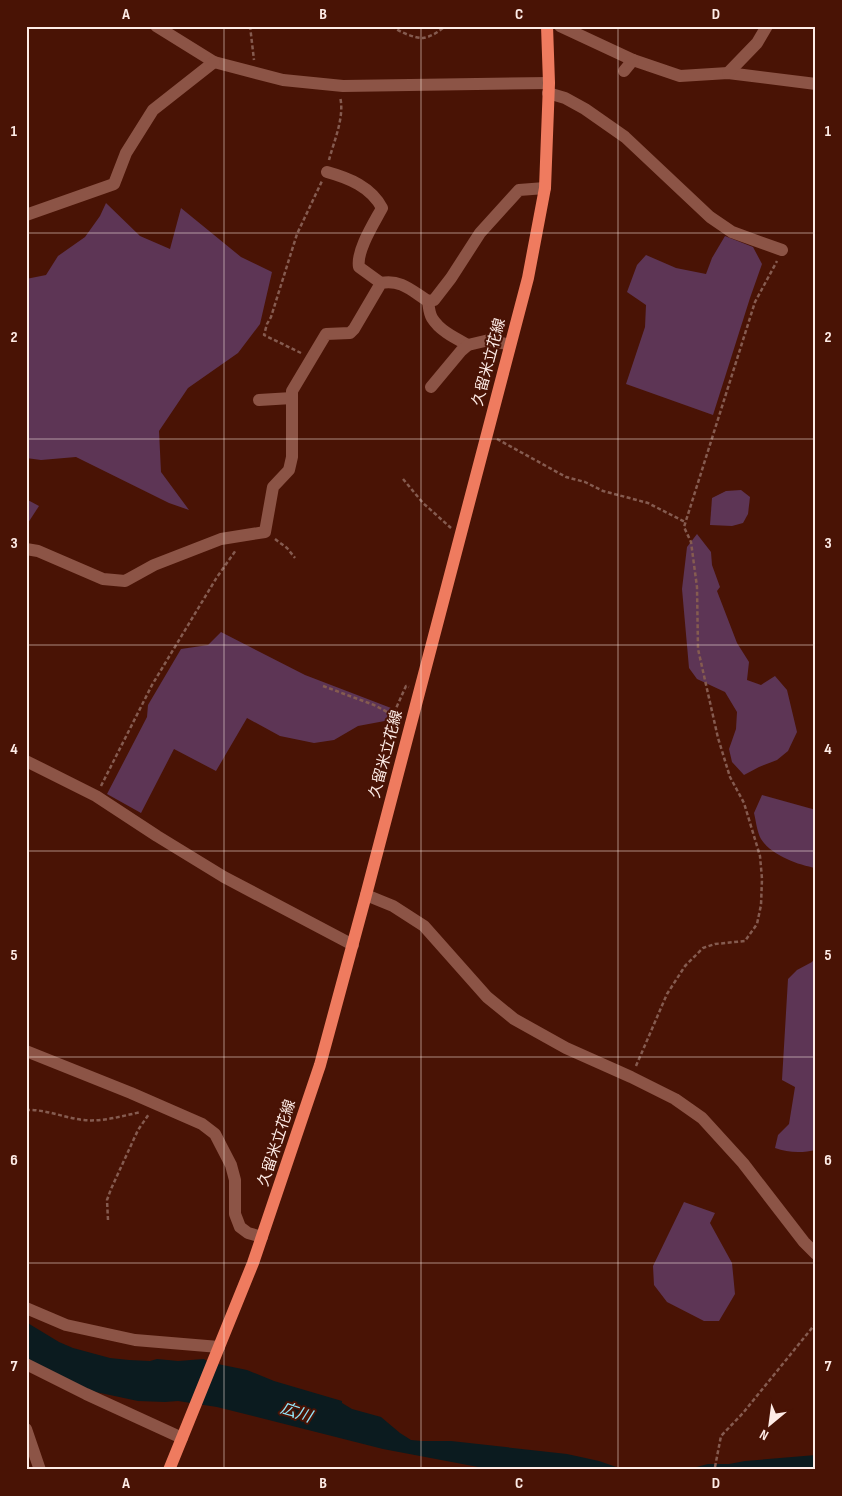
<svg xmlns="http://www.w3.org/2000/svg" width="842" height="1496" font-family="'Sofia Sans Condensed','Noto Sans JP',sans-serif">
	<style>
		.green { fill: #5d3555 }
		.water { fill: #0b1b1f }
		.lines { fill: none; stroke-linecap: round; stroke-linejoin: round }
		.path { stroke: #855b50; stroke-width: 2.5; stroke-dasharray: 4 2.5; stroke-linecap: butt }
		.minor { stroke: #8c5446; stroke-width: 12 }
		.major { stroke: #ef7b5f; stroke-width: 12 }
		.grid { fill: none; stroke: #feece7; stroke-width: 1; stroke-opacity: 0.55 }
		.labels { text-anchor: middle; dominant-baseline: central; stroke-width: 4; stroke-linejoin: round; paint-order: stroke }
		.street-label { font-size: 15px; fill: #feece7; stroke: #491305 }
		.water-label { font-size: 16px; font-style: italic; fill: #92e7fb; stroke: #491305 }
		.neatline { fill: none; stroke: #feece7; stroke-width: 2 }
		.grid-label { font-size: 16px; text-anchor: middle; font-weight: bold; fill: #feece7 }
	</style>
	<rect width="100%" height="100%" fill="#491305"/>
	<g class="green">
		<polygon points="106,203 140,236 170,249 181,208 241,257 272,272 260,324 238,353 188,388 159,431 161,472 189,510 169,503 76,457 41,460 26,458 26,279 46,275 58,256 85,237 100,216"/>
		<polygon points="725,236 753,247 762,264 750,298 713,415 626,384 645,327 646,305 627,292 637,265 646,255 676,268 706,274 712,258"/>
		<polygon points="741,490 750,497 748,514 743,523 732,526 710,525 712,498 726,491"/>
		<polygon points="26,499 39,506 26,526"/>
		<polygon points="697,534 711,552 712,565 720,587 717,591 737,643 749,662 747,680 761,685 775,676 787,690 797,732 788,751 777,760 759,767 744,775 732,762 729,749 736,729 737,712 725,692 697,679 689,668 682,589 687,547"/>
		<polygon points="221,632 305,675 391,708 390,720 358,726 334,740 314,743 280,736 247,718 216,771 174,749 141,813 107,794 147,717 148,705 181,649 208,645"/>
		<path d="M 762,795 L 816,810 L 816,868 C 798,865 771,855 761,839 C 757,832 756,821 754,813 Z"/>
		<path d="M 816,956 L 816,1150 C 803,1153 788,1153 775,1148 L 778,1135 L 789,1124 L 795,1087 L 782,1080 L 788,979 L 797,970 L 812,962 Z"/>
		<polygon points="684,1202 715,1213 710,1223 732,1263 735,1294 719,1321 704,1321 667,1302 654,1285 653,1266"/>
	</g>
	<g class="water">
		<polygon points="26,1322 59,1342 73,1348 110,1358 129,1360 150,1361 157,1359 178,1361 204,1359 208,1362 247,1370 274,1381 342,1401 342,1403 352,1409 381,1417 400,1433 411,1440 422,1441 451,1441 567,1454 599,1461 625,1470 494,1470 383,1449 217,1407 178,1401 165,1402 138,1401 91,1391 26,1358"/>
		<polygon points="816,1455 816,1470 685,1470 708,1464 729,1464 745,1461"/>
	</g>
	<g class="lines">
		<g class="path">
			<polyline points="250,26 254,60"/>
			<path d="M 392,26 C 399,32 414,38 423,38 C 431,37 440,31 445,26"/>
			<path d="M 329,160 C 334,141 345,116 340,97"/>
			<polyline points="301,353 264,335 267,324 271,317 297,234 322,181"/>
			<polyline points="497,439 566,477 585,482 603,491 648,503 685,522"/>
			<polyline points="403,479 423,503 451,528"/>
			<polyline points="275,539 287,548 295,558"/>
			<polyline points="323,686 374,705 393,715 406,686 409,687"/>
			<polyline points="101,786 152,685 217,577 236,550"/>
			<polyline points="636,1066 667,994 685,966 703,948 715,944 745,941 757,924 761,905 762,879 760,856 744,803 730,777 718,738 698,649 697,587 691,542 684,527 755,302 777,261"/>
			<path d="M 26,1110 C 46,1109 64,1118 84,1120 C 103,1122 122,1116 141,1112"/>
			<polyline points="108,1220 107,1200 111,1189 138,1130 149,1114"/>
			<polyline points="715,1467 721,1436 743,1413 816,1323"/>
		</g>
		<g class="minor">
			<polyline points="156,26 214,62 283,80 343,86 549,83"/>
			<polyline points="560,26 633,60 680,76 728,73 816,84"/>
			<polyline points="624,71 633,60"/>
			<polyline points="728,73 757,43 767,26"/>
			<polyline points="548,93 565,98 585,109 625,137 710,217 732,232 782,250"/>
			<path d="M 327,172 C 349,178 371,187 382,208 C 374,223 356,251 359,267 L 381,283"/>
			<polyline points="26,215 114,184 126,153 153,110 214,62"/>
			<path d="M 428,301 C 429,307 429,313 432,318 C 440,331 455,338 468,345"/>
			<polyline points="431,387 461,351 468,345 489,340 510,345"/>
			<polyline points="259,400 292,398"/>
			<path d="M 26,549 L 38,551 L 103,579 L 125,581 L 154,565 L 221,539 L 265,532 L 273,487 L 289,470 L 292,457 L 292,391 L 326,334 L 350,333 L 354,329 L 381,283 C 401,279 412,291 428,301 L 434,300 L 451,278 L 480,233 L 519,190 L 545,188"/>
			<polyline points="26,761 96,796 157,836 224,877 353,945"/>
			<polyline points="366,895 393,906 424,926 487,997 514,1019 566,1048 631,1077 675,1099 702,1118 743,1163 804,1242 816,1254"/>
			<polyline points="26,1051 131,1093 202,1124 215,1134 231,1165 235,1180 235,1214 240,1227 248,1233 262,1237"/>
			<polyline points="26,1308 66,1325 135,1340 219,1347"/>
			<polyline points="26,1364 86,1394 182,1438"/>
			<polyline points="26,1429 40,1470"/>
		</g>
		<polyline class="major" points="169,1470 253,1263 320,1065 366,895 528,278 545,188 549,83 547,26"/>
	</g>
	<path class="grid" d="M 224,26 L 224,1470M 421,26 L 421,1470M 618,26 L 618,1470M 26,233 L 816,233M 26,439 L 816,439M 26,645 L 816,645M 26,851 L 816,851M 26,1057 L 816,1057M 26,1263 L 816,1263"/>
	<g class="labels">
		<g class="street-label">
			<text transform="translate(489 362) rotate(-75)">久留米立花線</text>
			<text transform="translate(386 754) rotate(-75)">久留米立花線</text>
			<text transform="translate(277 1143) rotate(-72)">久留米立花線</text>
		</g>
		<g class="water-label">
			<text transform="translate(296 1413) rotate(18)">広川</text>
		</g>
	</g>
	<rect width="842" height="1496" fill="none" stroke="#491305" stroke-width="55"/>
	<g transform="translate(770 1424) rotate(209)" stroke="#491305" stroke-width="4" paint-order="stroke">
	<path d="M0-4L9 19L0 12L-9 19Z" fill="#feece7"/>
	<text y="-8" font-size="14" font-weight="bold" text-anchor="middle" fill="#feece7">N</text>
	</g>
	<rect x="28" y="28" width="786" height="1440" class="neatline"/>
	<g class="grid-label">
		<text x="126" y="19">A</text>
		<text x="323" y="19">B</text>
		<text x="519" y="19">C</text>
		<text x="716" y="19">D</text>
		<text x="14" y="136">1</text>
		<text x="828" y="136">1</text>
		<text x="14" y="342">2</text>
		<text x="828" y="342">2</text>
		<text x="14" y="548">3</text>
		<text x="828" y="548">3</text>
		<text x="14" y="754">4</text>
		<text x="828" y="754">4</text>
		<text x="14" y="960">5</text>
		<text x="828" y="960">5</text>
		<text x="14" y="1165">6</text>
		<text x="828" y="1165">6</text>
		<text x="14" y="1371">7</text>
		<text x="828" y="1371">7</text>
		<text x="126" y="1488">A</text>
		<text x="323" y="1488">B</text>
		<text x="519" y="1488">C</text>
		<text x="716" y="1488">D</text>
	</g>
</svg>
